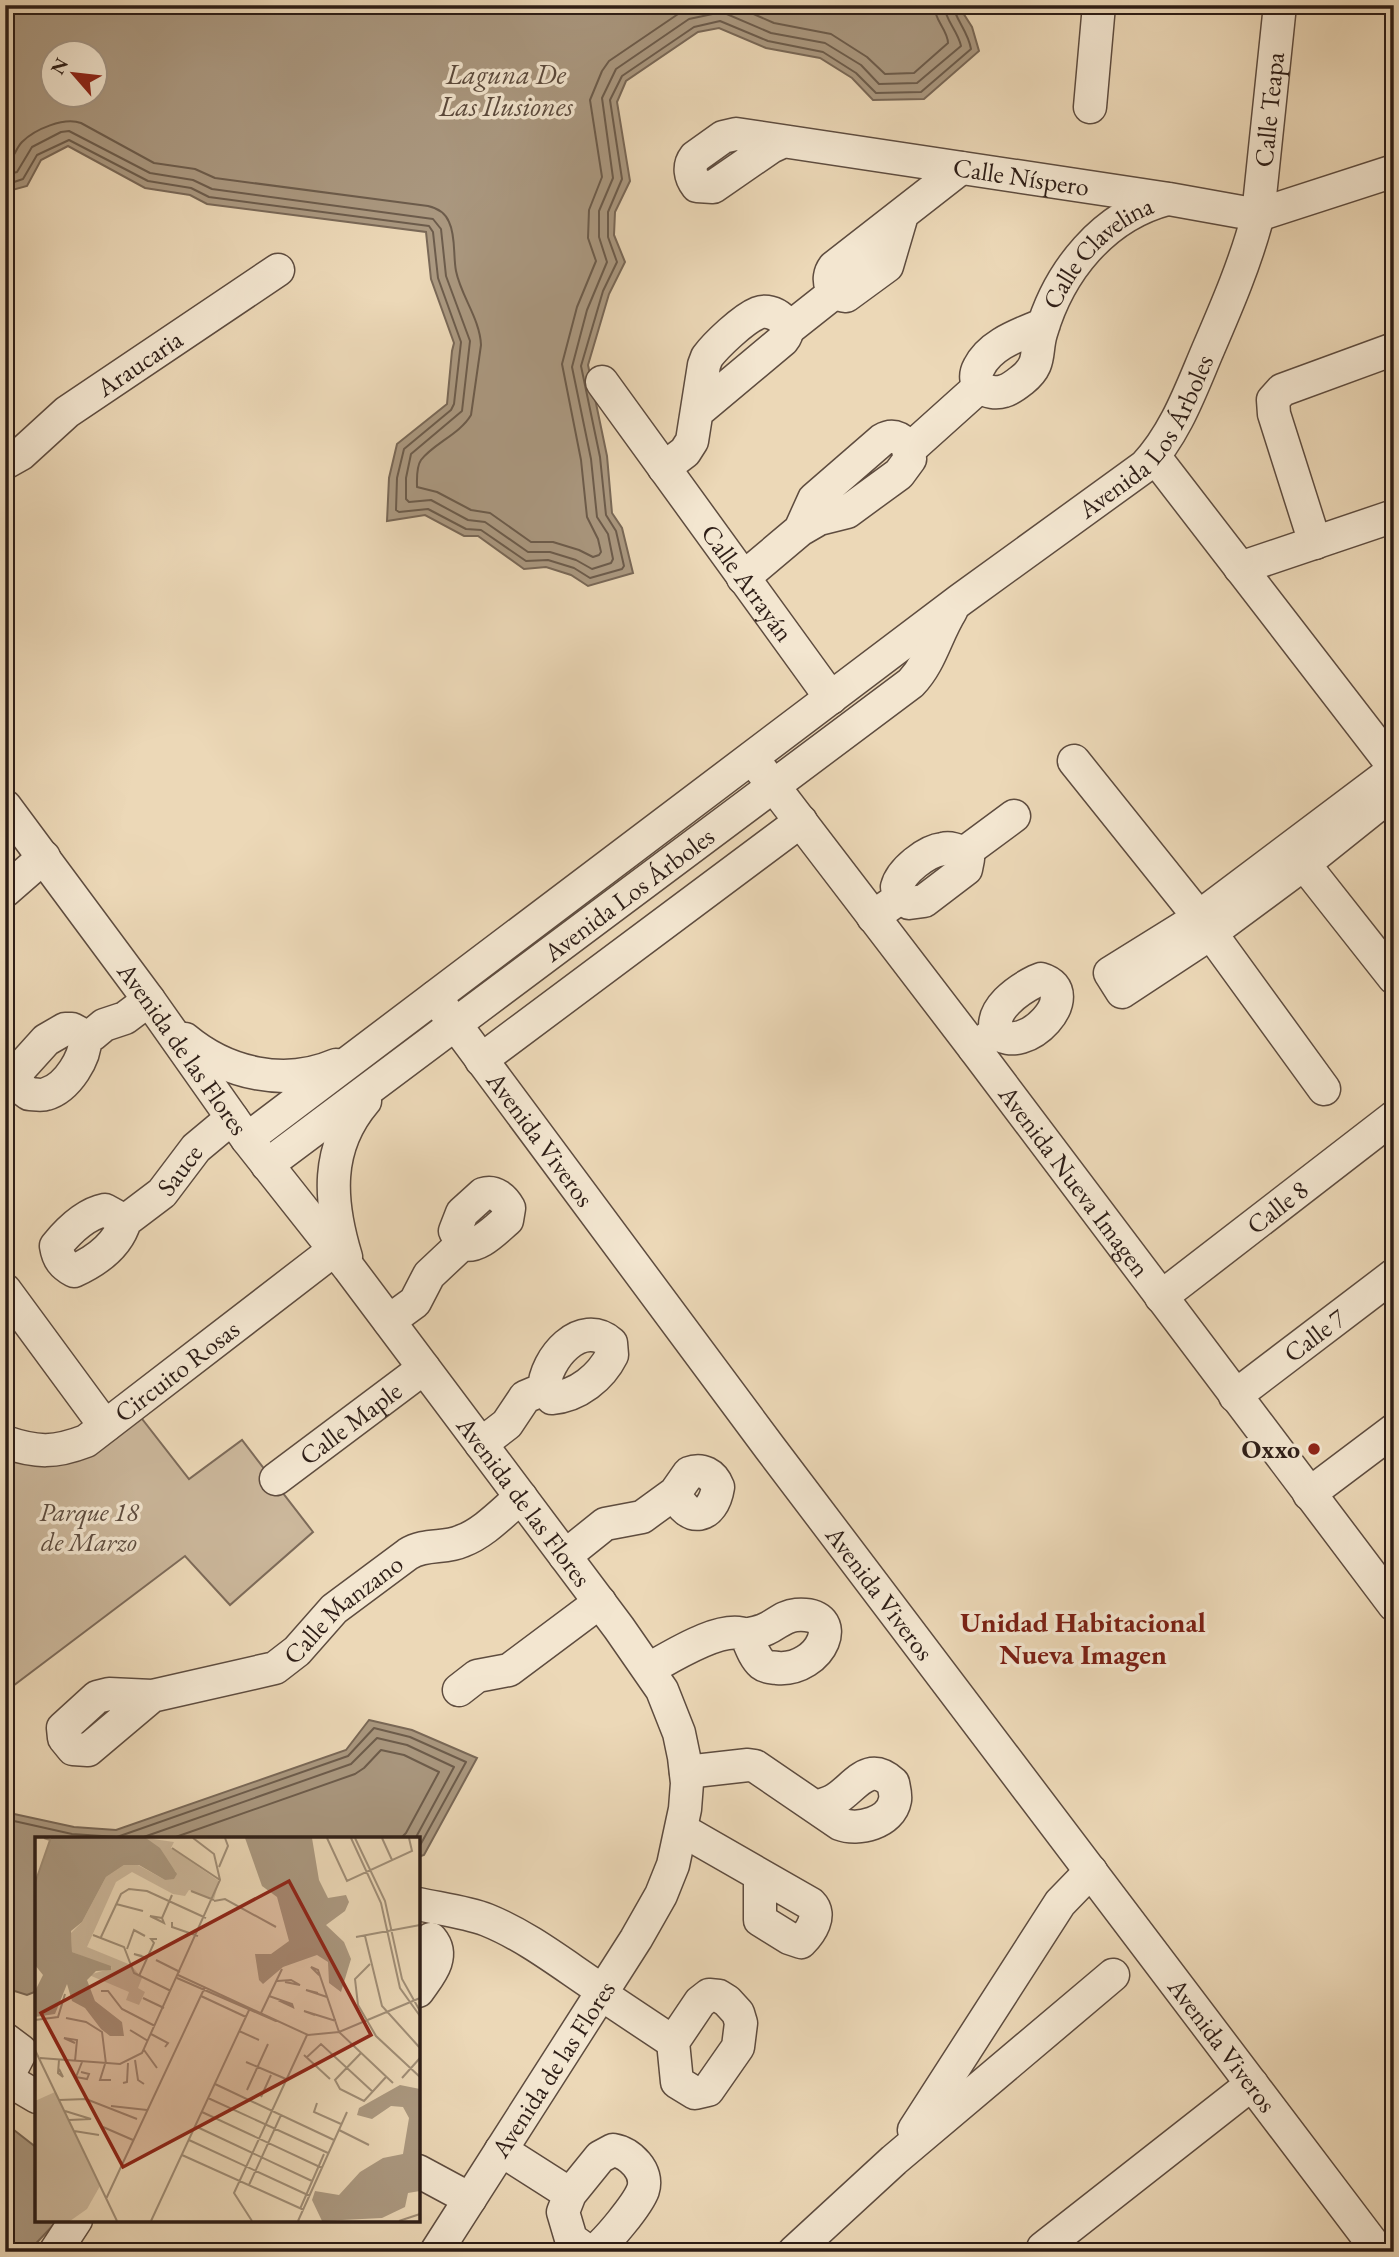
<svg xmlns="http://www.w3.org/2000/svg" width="1399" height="2257" font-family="'EB Garamond',serif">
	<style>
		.green { fill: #ccb89c; stroke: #7d6b5a; stroke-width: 2 }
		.water { fill: #ab9981; stroke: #796857; stroke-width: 2; fill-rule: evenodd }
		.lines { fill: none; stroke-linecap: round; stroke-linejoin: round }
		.shore { stroke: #6c5c4c; stroke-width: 2 }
		.minor-casing { stroke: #5e4c3f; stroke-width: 35 }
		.minor { stroke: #f3e6d0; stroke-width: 32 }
		.poi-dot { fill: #8f2418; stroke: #f3e6d0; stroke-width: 2.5 }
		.labels { text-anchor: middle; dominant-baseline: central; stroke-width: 7; stroke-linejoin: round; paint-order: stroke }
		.street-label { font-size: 26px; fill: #2e1e17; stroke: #f3e6d0 }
		.poi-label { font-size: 26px; font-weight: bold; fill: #2e1e17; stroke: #f3e6d0; text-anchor: end }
		.park-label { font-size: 26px; font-style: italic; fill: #5d4c3f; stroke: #f3e6d0 }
		.water-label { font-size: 28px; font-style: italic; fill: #5a493c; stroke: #f3e6d0 }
		.neighbourhood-label { font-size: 28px; font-weight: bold; fill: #7a1f14; stroke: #f3e6d0 }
		.inset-road { fill: none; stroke: #a08e77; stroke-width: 2 }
		.view { fill: #8f2418; fill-opacity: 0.15; stroke: #8f2418; stroke-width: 3.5 }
		.inset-edge { fill: none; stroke: #2e1e17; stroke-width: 3.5 }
	</style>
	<rect width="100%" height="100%" fill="#ecd8b7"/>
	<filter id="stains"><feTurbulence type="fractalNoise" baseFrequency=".00286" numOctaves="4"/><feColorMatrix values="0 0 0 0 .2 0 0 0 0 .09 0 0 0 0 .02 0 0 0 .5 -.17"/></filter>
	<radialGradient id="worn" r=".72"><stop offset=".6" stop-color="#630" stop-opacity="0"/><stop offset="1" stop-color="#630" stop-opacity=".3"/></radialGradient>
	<polygon class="green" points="132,1406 189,1479 242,1440 313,1532 230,1605 185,1556 5,1692 5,1442 31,1449"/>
	<g class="water">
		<path d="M 5,5 L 958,5 L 972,27 L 979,51 L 924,99 L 873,100 L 852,78 L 820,58 L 766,48 L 719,28 L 698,32 L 626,81 L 617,102 L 630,181 L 615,212 L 614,235 L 625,262 L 609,294 L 588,365 L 607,456 L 612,513 L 622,528 L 633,573 L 588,586 L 571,575 L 546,567 L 524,569 L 478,536 L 464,536 L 425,515 L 387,521 L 389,478 L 397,444 L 447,404 L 452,351 L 454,343 L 431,279 L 426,232 L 207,204 L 190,195 L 145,188 L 68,146 L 41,160 L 27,186 L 5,192 ZM 52,52 L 94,52 L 94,94 L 52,94 Z"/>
		<polygon points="369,1720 412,1730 477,1758 424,1855 418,1857 418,1839 37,1839 37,1991 27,1995 5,1988 5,1812 74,1827 116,1830 346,1750"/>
		<polygon points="5,2123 37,2148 37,2220 58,2220 28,2252 5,2252"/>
	</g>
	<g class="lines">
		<g class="shore">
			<path d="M 733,5 L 774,23 L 831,34 L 867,57 L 885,74 L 914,73 L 948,43 C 948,30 934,20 934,5"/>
			<path d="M 5,165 C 14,160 15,149 22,142 C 35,129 64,117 81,123 L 154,163 L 195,169 L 215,178 L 428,206 C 437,208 445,212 449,222 C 456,236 453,256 456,271 C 461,296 480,319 481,345 L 471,415 C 460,434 433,444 421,460 C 416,467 417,479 417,487 L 437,492 L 471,510 L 490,513 L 531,542 L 553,542 L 579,550 L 593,557 L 599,555 L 601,552 L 598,539 L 587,517 L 581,460 L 562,364 L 577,307 L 596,261 L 588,238 L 589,210 L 602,177 L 590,100 L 602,71 L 609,61 L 684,10 L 699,5"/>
			<path d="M 5,175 L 17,172 L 32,147 L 61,132 L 69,131 L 150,173 L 193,180 L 212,189 L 433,219 L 441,229 L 446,276 L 470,341 L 462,411 L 411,454 L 406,478 L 406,499 L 409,502 L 431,500 L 468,520 L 485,522 L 528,552 L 550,552 L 576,560 L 592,569 L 611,563 L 613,559 L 608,534 L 597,517 L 591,459 L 572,367 L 587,310 L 607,262 L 599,237 L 599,211 L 613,178 L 602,98 L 616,69 L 689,19 L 722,12 L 771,33 L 825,43 L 861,65 L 879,84 L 917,83 L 961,46 C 958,31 945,20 944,5"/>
			<path d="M 5,185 L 23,179 L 37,155 L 69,140 L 148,181 L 191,188 L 209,197 L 429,226 L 433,232 L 438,278 L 461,342 L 454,404 L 451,410 L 404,449 L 397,478 L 396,510 L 399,512 L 428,509 L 466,529 L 481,530 L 526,561 L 548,560 L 574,568 L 590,578 L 622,569 L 624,566 L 616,531 L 606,515 L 600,457 L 581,366 L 603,291 L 617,262 L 608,237 L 608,212 L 622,179 L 610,100 L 622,76 L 694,27 L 720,21 L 768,41 L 823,52 L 856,73 L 876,93 L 921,92 L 971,49 C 968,31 955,19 953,5"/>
			<polyline points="5,1819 72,1834 117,1837 348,1756 374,1728 410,1737 466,1762 418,1849"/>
			<polyline points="138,1839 351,1764 377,1738 407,1745 454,1767 415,1839"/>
			<polyline points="170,1839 355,1774 364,1768 381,1750 404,1755 439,1772 406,1833 400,1839"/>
		</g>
		<g class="minor-casing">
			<g id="minor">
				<polyline points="1090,107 1099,5"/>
				<path id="s1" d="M 782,142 L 771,147 L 713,187 L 697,186 C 690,177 688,166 695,157 L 723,137 L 736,134 L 1169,199 L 1258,215 L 1394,171"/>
				<path d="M 902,215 L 887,266 L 846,296 C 831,295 825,279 834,267 L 961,168"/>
				<path id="s2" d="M 1044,324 C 1022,334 991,343 979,367 C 969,385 988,396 1004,391 C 1011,389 1017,384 1022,380 C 1042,364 1035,353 1041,333 C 1059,271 1103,216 1167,199"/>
				<polyline points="787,330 835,292"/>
				<path id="s3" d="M 602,382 L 831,698"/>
				<polyline points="910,449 979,387"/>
				<polyline points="1154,456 1394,767"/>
				<path id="s4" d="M 5,463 L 21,454 L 67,412 L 278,270"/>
				<path d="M 664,468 L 685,452 L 692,441 L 704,365 L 707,357 C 716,345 743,319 758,313 C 773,307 796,324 783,340 L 697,412"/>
				<polyline points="1315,543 1274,414 1273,400 1282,390 1394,349"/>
				<polyline points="1240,568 1394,516"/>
				<path d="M 743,578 L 800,530 L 819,519 L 847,512 L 899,474 L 910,459 L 907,445 C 899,437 892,434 882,440 L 814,499 L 800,530"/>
				<path id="s5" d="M 752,758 L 974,1048 L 1394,1605"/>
				<polyline points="1074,761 1199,917 1324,1089"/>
				<polyline points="1394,770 1192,922 1110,973 1122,992 1204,938 1304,864 1394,792"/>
				<path id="s6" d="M 5,806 L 149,1000 L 247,1139 L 349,1268 L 619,1628 L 662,1690 L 679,1733 L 684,1757 L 687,1783 L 685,1809 L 673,1865 L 661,1895 L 636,1939 L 436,2252"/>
				<polyline points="1304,864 1394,978"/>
				<polyline points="5,891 44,857"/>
				<polyline points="901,897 909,903 924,901 966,869 968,859 964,853"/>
				<path d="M 873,917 L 901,897 L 897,887 C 901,871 926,851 943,849 C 950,847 957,850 964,853 L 1014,816"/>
				<path id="s7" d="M 435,997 L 770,1448 L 1379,2252"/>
				<path d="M 85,1036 C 87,1057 67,1088 46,1094 C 41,1096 34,1094 29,1094 L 21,1088 L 17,1079 L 18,1071 L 46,1040 L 65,1029 L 72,1029 L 85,1036 L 92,1035 L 104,1025 L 125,1018 L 149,1000"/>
				<path d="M 185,1039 C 227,1074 285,1087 336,1065"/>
				<path d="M 974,1048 L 996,1032 C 990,1009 1018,990 1036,981 L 1041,979 C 1086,992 1024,1059 996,1032"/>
				<polyline points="481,1060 801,821"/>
				<path id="s8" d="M 247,1139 L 960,600 L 1145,466 C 1175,434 1190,392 1207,352 C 1226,308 1246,262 1258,215 L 1280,5"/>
				<path id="s9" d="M 267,1165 L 911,683 C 931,662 936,635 951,611"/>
				<path id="s10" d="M 125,1221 C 118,1245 96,1261 74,1271 C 63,1265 58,1259 56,1246 C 69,1230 85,1214 105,1210 L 125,1221 L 162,1193 L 196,1148 L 232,1118"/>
				<path d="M 346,1257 C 329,1201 325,1148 365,1101"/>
				<polyline points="5,1290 105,1426"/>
				<path id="s11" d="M 1161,1297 L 1394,1117"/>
				<path d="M 389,1321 L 415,1302 L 429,1275 L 462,1244 C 478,1249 495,1230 507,1220 L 509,1208 C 504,1199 495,1190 483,1194 L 462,1213 L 455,1231 L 462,1244"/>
				<path id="s12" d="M 1235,1396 L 1394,1275"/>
				<path id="s13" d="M 5,1442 C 37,1453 55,1453 86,1441 L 334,1250"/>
				<path d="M 481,1444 L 507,1424 L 525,1397 L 544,1389 L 552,1398 C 578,1396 601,1377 612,1355 L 611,1343 C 581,1317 545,1359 544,1389"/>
				<path id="s14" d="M 276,1479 L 424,1368"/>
				<polyline points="1309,1494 1394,1430"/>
				<path d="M 565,1556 L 605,1524 L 642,1517 L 675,1493 L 689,1473 C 702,1468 713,1474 718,1487 C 713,1519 688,1524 675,1493"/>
				<path d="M 649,1669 C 671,1657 722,1624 746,1635 C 750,1644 754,1657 762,1664 C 767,1668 771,1667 777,1668 C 821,1672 849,1611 796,1615 C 784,1616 777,1624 766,1629 C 760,1632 753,1633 746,1635"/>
				<polyline points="459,1690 477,1676 509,1670 600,1602"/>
				<path id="s15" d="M 152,1696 L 88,1750 L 73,1749 L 64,1738 L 63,1728 L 97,1697 L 109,1694 L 152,1696 L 275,1668 L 297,1651 L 334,1609 L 408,1554 C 425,1543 445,1549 462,1541 C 484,1533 503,1512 521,1497"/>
				<path d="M 686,1772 L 748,1765 L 755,1766 L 840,1824 C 858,1831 891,1823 895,1800 C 896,1795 894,1788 893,1783 C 868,1760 856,1786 836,1799 C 830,1803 822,1805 815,1807"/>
				<path d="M 682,1830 L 811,1904 C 822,1915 811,1932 801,1942 L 789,1938 L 760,1920 L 760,1875"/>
				<path d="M 418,1904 C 441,1909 466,1912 487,1920 C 529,1937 566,1967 603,1991"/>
				<path d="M 418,1991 C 429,1975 446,1957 431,1939"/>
				<polyline points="601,1994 673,2042 677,2082 695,2093 708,2090 738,2047 741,2023 738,2013 727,2001 719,1996 709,1995 700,2002 673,2042"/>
				<polyline points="5,2039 21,2051 9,2074 10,2081"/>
				<polyline points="5,2078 37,2097"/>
				<polyline points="914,2130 1060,1903 1091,1871"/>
				<path d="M 501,2150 L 570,2194 L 563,2212 L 571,2239 L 586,2250 L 594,2251 C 607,2242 638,2204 643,2190 C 649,2171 630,2153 613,2150 L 600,2157 L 570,2194"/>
				<polyline points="418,2171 470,2199"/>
				<polyline points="1043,2248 1252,2084"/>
				<polyline points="55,2252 76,2220"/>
				<polyline points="794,2252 894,2160 1113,1975"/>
			</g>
		</g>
		<use href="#minor" class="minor"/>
	</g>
	<circle class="poi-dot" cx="1314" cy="1449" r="7"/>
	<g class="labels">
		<g class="street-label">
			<text stroke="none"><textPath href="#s8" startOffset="1505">Calle Teapa</textPath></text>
			<text stroke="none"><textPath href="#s1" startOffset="466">Calle Níspero</textPath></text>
			<text stroke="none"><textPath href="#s2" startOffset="301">Calle Clavelina</textPath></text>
			<text stroke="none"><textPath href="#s4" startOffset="168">Araucaria</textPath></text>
			<text stroke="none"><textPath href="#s8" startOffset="1146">Avenida Los Árboles</textPath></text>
			<text stroke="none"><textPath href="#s3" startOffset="248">Calle Arrayán</textPath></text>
			<text stroke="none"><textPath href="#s9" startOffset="452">Avenida Los Árboles</textPath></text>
			<text stroke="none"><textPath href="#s6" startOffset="301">Avenida de las Flores</textPath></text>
			<text stroke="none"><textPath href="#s7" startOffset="177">Avenida Viveros</textPath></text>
			<text stroke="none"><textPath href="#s10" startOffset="266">Sauce</textPath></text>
			<text stroke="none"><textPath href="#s5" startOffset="532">Avenida Nueva Imagen</textPath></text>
			<text stroke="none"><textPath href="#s11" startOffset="147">Calle 8</textPath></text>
			<text stroke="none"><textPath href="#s12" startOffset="100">Calle 7</textPath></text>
			<text stroke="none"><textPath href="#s13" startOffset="198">Circuito Rosas</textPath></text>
			<text stroke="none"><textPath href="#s14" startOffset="93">Calle Maple</textPath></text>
			<text stroke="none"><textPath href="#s6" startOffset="868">Avenida de las Flores</textPath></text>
			<text stroke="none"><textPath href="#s7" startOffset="744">Avenida Viveros</textPath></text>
			<text stroke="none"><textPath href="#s15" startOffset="441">Calle Manzano</textPath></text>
			<text stroke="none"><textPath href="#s7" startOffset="1311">Avenida Viveros</textPath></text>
			<text transform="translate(553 2069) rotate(-57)">Avenida de las Flores</text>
		</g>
		<g class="poi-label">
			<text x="1300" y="1449">Oxxo</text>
		</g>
		<g class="park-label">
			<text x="89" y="1512">Parque 18<tspan x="89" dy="30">de Marzo</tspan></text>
		</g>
		<g class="water-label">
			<text x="506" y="74">Laguna De<tspan x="506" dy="32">Las Ilusiones</tspan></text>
		</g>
		<g class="neighbourhood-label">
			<text x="1083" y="1622">Unidad Habitacional<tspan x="1083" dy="32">Nueva Imagen</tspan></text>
		</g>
	</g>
	<g transform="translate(35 1837)">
		<rect width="385" height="385" fill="#ecd8b7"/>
		<path d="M 111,1 L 139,5 L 136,11 L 184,44 L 179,63 L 154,53 L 150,59 L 138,57 L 97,35 L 81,45 L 52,110 L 96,128 L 107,141 L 103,151 L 110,155 L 104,168 L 91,163 L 94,155 L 54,138 L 77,131 L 37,115 L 36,96 L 47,85 L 71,40 L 89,28 L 103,28 L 130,43 L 141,35 ZM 20,255 L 65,349 L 52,372 L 35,384 L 0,384 L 0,264 Z" fill="#ccb89c"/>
		<path d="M 16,1 L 111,1 L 125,11 L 142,37 L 139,42 L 130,43 L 104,28 L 89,28 L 71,40 L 47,85 L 36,94 L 37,115 L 76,129 L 76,133 L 61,134 L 52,143 L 60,164 L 87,185 L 89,199 L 75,199 L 66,192 L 50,171 L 37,164 L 32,147 L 20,177 L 0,180 L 0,154 L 8,138 L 0,128 L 0,45 ZM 210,1 L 277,1 L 284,43 L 293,61 L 311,58 L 314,65 L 310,74 L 291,88 L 309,105 L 316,122 L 306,155 L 294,146 L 293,125 L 282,118 L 248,130 L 228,147 L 224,143 L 220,117 L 236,117 L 254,104 L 242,60 L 227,49 ZM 365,248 L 385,252 L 385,354 L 373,356 L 370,370 L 347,381 L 287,384 L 277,363 L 280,354 L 304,358 L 325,335 L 348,321 L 368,317 L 374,281 L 368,270 L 356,269 L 337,282 L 322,278 L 324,271 Z" fill="#ab9981"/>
		<path class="inset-road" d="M 292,1 L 312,44 L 377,14 L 374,1M 316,1 L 346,66 L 365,151 L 385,179M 320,1 L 350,64 L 367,142 L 385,174M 347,1 L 357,23M 137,11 L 185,43M 184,30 L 193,9 L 190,1M 0,46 L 15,3 L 9,1M 156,54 L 179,63M 179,64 L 190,62 L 241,90M 81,67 L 108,74M 127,81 L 115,79 L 129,86 L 127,81 L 137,58M 137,85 L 137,90 L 163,99M 58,98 L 89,110 L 99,136 L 136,154M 330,99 L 347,169 L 385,211M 66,100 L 86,57 L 94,52 L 112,54 L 171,81M 321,100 L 385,88M 92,112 L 99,93 L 110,99M 107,119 L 99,117 L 112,121M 121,123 L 145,135M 335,127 L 320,142 L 323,168 L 341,199 L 385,240M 143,138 L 273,198 L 304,195 L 385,161M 284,138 L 276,130 L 283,133 L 304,195 L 358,246M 104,139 L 119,106 L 116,102 L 122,102M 142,141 L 241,184M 242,144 L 256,143 L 265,148 L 250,145M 66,154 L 73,154 L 87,172 L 120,189M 283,156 L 271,153 L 292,160M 166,159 L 211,180M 234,159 L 257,167 L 258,170 L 243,163M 108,161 L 129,171M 226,176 L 247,132M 280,178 L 269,174 L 301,184M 31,181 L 51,185 L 67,195 L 71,227M 0,183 L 23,180 L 30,157M 95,193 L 113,204M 204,194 L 224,203M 116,197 L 133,206 L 130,210M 0,213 L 82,384M 109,213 L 122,231M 326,216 L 300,243 L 305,252 L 329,264 L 351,240M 269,218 L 295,242M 272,220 L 286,207 L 338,255M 5,221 L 85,227 L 107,216 L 185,43 L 179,17 L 158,1M 100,223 L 103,243 L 109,247M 40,224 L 42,203 L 29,201 L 40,206M 211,225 L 251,242M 70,227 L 65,243 L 76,243M 24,232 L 28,240 L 23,236 L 24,223M 46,235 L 54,237 L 52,242 L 41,240 L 47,225M 367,241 L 385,221M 88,246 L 92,245 L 93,226M 180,247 L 299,303M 212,253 L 233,207M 226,260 L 236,238M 173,261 L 293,316M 24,263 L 51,262 L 102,282M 282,266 L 279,275 L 306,287M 76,269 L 112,273M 30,274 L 56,282 L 34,283M 167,275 L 287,331M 160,289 L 277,344M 68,290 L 98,303M 304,293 L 334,308M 39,294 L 64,298M 154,303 L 275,359M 147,318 L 269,373M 214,348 L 246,278M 71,362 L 170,150M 265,372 L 289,317M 116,384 L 215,171M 217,384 L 199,356 L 272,198M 263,384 L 312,275M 364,384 L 385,377"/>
		<path class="view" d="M 254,44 L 336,198 L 88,330 L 6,176 Z"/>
		<rect width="385" height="385" class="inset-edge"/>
	</g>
	<rect width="1399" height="2257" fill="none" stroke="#ecd8b7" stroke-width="28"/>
	<rect x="7" y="7" width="1385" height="2243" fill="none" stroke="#2e1e17" stroke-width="3.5"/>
	<rect x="14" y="14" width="1371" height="2229" fill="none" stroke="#2e1e17" stroke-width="2"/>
	<g transform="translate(74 74) rotate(298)"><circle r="33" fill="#f3e6d0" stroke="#a49686" stroke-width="2"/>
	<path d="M0-5L12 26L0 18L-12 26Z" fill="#8f2418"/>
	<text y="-10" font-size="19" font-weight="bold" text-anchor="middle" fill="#2e1e17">N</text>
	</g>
	<rect width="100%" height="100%" filter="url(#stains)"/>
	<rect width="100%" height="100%" fill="url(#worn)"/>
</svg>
